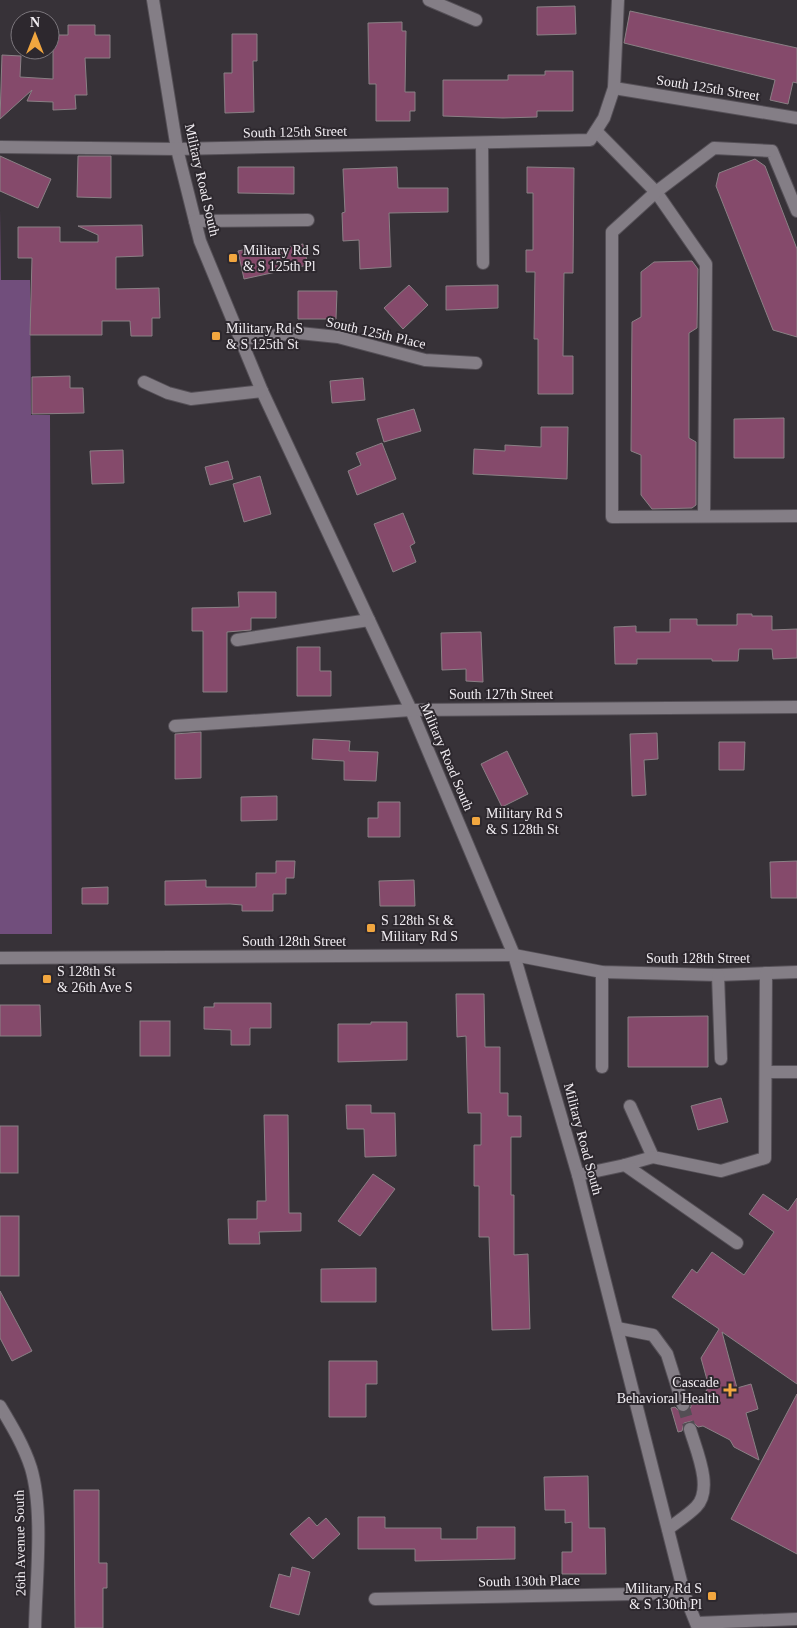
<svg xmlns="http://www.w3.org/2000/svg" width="797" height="1628" font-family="Georgia,serif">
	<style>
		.green { fill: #714e7c }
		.building { fill: #854a6b; stroke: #8a8085 }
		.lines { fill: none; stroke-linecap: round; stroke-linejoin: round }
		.minor-tunnel { stroke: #534e54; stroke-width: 12; stroke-dasharray: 12 6; stroke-linecap: butt }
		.minor-casing { stroke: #555057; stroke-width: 14 }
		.minor { stroke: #847e86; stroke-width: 12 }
		.poi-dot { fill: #f1a63f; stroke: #2d282e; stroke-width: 2 }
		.labels { text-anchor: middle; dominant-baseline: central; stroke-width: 4; stroke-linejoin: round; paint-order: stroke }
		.street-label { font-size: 14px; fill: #f2eef3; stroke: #2d282e }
		.poi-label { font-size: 14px; fill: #f2eef3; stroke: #2d282e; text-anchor: start }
	</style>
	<rect width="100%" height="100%" fill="#373238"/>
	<polygon class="green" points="0,210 1,280 30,280 31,415 50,415 52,934 0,934"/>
	<g class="building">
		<polygon points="575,6 576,34 537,35 537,7"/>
		<polygon points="630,11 797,48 797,83 793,82 788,104 770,100 775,80 624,43"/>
		<polygon points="402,22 402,31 406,31 405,92 415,92 415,111 410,111 410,121 376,121 376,84 369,84 368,23"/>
		<polygon points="68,25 95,25 95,35 110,35 110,58 85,58 87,95 75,95 76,109 53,110 53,102 27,101 32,90 0,119 2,55 21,56 20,77 53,79 53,35 68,35"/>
		<polygon points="232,34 257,34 257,61 253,61 254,112 225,113 224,73 232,73"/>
		<polygon points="545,71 573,71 573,111 537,111 537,117 503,118 443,116 443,80 508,80 508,75 545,75"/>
		<polygon points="0,156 51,179 38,208 0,191"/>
		<polygon points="78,156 111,156 111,198 77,197"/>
		<polygon points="755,159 765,166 797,249 797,337 773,330 716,186 719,173"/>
		<polygon points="238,167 294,167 294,194 238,193"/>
		<polygon points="397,167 398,188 448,188 448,212 389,213 391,267 360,269 359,240 343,241 342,213 345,212 343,169"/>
		<polygon points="527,167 574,168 573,273 564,273 563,356 573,356 573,394 538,394 538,339 534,339 535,272 526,272 526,250 533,250 533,193 527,193"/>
		<polygon points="142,225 143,256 116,257 116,289 159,288 160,318 152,318 152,336 131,336 130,321 102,321 102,335 30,335 32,258 18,258 18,227 60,227 60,242 98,242 98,235 78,226"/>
		<polygon points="303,244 308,265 244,279 238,251 260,246 261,252"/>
		<polygon points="692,261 698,269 697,328 689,333 689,438 696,442 696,505 692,508 652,509 641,495 641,455 631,451 632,322 641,317 641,272 654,262"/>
		<polygon points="409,285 428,305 403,329 384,308"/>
		<polygon points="498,285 498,308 446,310 446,286"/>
		<polygon points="298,291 337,291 336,319 298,319"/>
		<polygon points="70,376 70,388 83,388 84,413 32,414 32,377"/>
		<polygon points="363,378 365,400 332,403 330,381"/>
		<polygon points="414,409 421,431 384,442 377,419"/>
		<polygon points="784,418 784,458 734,458 734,419"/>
		<polygon points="541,427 568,427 567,479 473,474 474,449 505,451 505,445 541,447"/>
		<polygon points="382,443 396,479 357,495 348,471 361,465 356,453"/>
		<polygon points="123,450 124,483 92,484 90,451"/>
		<polygon points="228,461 233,479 210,485 205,467"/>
		<polygon points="260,476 271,514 244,522 233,484"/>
		<polygon points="403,513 415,543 410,546 416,562 393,572 374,524"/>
		<polygon points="238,592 276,592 276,618 251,618 251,630 227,632 227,692 203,692 203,631 192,631 192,608 239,607"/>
		<polygon points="737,614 752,614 752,616 772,616 772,630 797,629 797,658 773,659 772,649 739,649 738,661 712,661 712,659 637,659 637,664 615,664 614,627 636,626 636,632 670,632 670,619 697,619 697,625 737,625"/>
		<polygon points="481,632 483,682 466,681 466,669 442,670 441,633"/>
		<polygon points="297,647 320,647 320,671 331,671 331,696 297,696"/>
		<polygon points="201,732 201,778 175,779 175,734"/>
		<polygon points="657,733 658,759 644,760 646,795 632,796 630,734"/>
		<polygon points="313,739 350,741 349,751 378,752 376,781 344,780 344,761 312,759"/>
		<polygon points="719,742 745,742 744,770 719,770"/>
		<polygon points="507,751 528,794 502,807 481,764"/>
		<polygon points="277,796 277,820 241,821 241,797"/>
		<polygon points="378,802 400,802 400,837 368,837 368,818 378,818"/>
		<polygon points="276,861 295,861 294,878 286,878 286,894 273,894 273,911 242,911 242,905 230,904 165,905 165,881 206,880 206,887 256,887 256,873 276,873"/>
		<polygon points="797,861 797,898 771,898 770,862"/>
		<polygon points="414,880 415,906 380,906 379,881"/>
		<polygon points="108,887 108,904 82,904 82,888"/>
		<polygon points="456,994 484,994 485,1047 500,1047 500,1093 508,1093 508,1116 521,1116 521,1137 511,1137 511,1195 514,1195 514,1255 528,1254 530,1329 492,1330 489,1237 479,1237 479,1186 474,1186 474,1145 481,1145 481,1113 468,1113 466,1036 457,1037"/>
		<polygon points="214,1003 271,1003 271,1028 250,1028 250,1045 231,1045 231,1030 204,1029 204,1007 214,1007"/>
		<polygon points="0,1005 40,1005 41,1036 0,1036"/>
		<polygon points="708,1016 708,1067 628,1067 628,1017"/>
		<rect x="140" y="1021" width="30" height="35"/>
		<polygon points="371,1022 407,1022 407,1060 338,1062 338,1024 371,1024"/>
		<polygon points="721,1098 728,1122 698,1130 691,1106"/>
		<polygon points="346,1105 371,1105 371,1113 395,1113 396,1156 365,1157 364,1129 347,1129"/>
		<polygon points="264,1115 288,1115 289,1213 301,1213 301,1231 259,1232 260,1244 229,1244 228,1219 257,1219 257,1201 266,1201"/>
		<rect x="0" y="1126" width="18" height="47"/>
		<polygon points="373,1174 395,1189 360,1236 338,1221"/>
		<polygon points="763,1194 788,1211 797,1198 797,1384 722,1332 737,1388 751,1384 758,1409 746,1413 759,1460 734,1447 730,1440 703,1426 698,1427 692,1421 684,1423 682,1431 678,1432 671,1408 675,1407 681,1413 686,1413 691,1407 691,1403 698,1401 709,1387 701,1358 719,1329 672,1297 692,1269 697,1273 712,1252 744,1275 774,1232 749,1214"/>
		<rect x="0" y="1216" width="19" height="60"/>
		<polygon points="376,1268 376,1302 321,1302 321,1269"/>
		<polygon points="0,1291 32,1351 12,1361 0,1338"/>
		<polygon points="329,1361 377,1361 377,1384 366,1384 366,1417 329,1417"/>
		<polygon points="797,1394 797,1554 731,1519"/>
		<polygon points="588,1476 589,1528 605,1528 606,1574 562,1574 562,1552 572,1552 572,1522 565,1523 565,1510 545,1510 544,1477"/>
		<polygon points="74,1490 99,1490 99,1563 107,1563 107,1588 103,1588 103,1628 75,1628"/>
		<polygon points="309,1517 317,1526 326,1518 340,1534 313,1559 290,1534"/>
		<polygon points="358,1517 385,1517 385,1528 441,1528 441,1539 477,1539 477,1527 515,1527 515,1559 415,1561 415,1549 358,1549"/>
		<polygon points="292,1567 310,1572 299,1615 270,1607 279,1574 290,1577"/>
	</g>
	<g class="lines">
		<polyline class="minor-tunnel" points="683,1405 690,1429"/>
		<g class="minor-casing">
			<g id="minor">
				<polyline points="153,0 177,149 200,241 262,391 411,710 514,955 578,1175 684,1593 698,1628"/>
				<polyline points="429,0 476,20"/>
				<polyline points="614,88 797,118"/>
				<polyline points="596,131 656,192 706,264 704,516"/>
				<polyline points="482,143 483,263"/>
				<polyline points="0,147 177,149 590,140 604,118 614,88 618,0"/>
				<polyline points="797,211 772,151 714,148 656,192 612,232 612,517 797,516"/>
				<polyline points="195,221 308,220"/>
				<polyline points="240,339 299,333 338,337 425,360 476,363"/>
				<polyline points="144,382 168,393 191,399 262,391"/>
				<polyline points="237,640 369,620"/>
				<polyline points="175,726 411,710 797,707"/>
				<polyline points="0,958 514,955 602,972 718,975 797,972"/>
				<polyline points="602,972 602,1067"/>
				<polyline points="718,975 721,1059"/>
				<polyline points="767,1072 797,1072"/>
				<polyline points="630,1106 653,1157 721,1171 765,1158 766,973"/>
				<polyline points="625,1165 653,1157"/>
				<polyline points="578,1175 625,1165 737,1243"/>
				<polyline points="617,1328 653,1335 667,1354 683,1405"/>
				<path d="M 0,1406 C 12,1426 24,1446 31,1468 C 44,1512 36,1580 35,1628"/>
				<path d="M 668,1529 C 677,1522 688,1515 696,1507 C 714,1489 696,1450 690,1429"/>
				<polyline points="375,1599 684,1593"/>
				<polyline points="697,1623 797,1619"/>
			</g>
		</g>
		<use href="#minor" class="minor"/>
	</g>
	<g class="poi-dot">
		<rect x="228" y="253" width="10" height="10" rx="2.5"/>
		<rect x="211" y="331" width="10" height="10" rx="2.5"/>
		<rect x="471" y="816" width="10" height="10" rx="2.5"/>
		<rect x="366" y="923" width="10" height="10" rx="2.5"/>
		<rect x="42" y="974" width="10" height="10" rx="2.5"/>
		<path d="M727.5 1382.5h5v5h5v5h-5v5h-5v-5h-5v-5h5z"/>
		<rect x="707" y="1591" width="10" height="10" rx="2.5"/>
	</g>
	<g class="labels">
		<g class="street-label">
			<text transform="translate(708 88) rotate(9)">South 125th Street</text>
			<text transform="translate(295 132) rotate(-1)">South 125th Street</text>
			<text transform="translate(202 180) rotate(77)">Military Road South</text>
			<text transform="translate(376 333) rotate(13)">South 125th Place</text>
			<text x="501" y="694">South 127th Street</text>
			<text transform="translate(447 757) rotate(67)">Military Road South</text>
			<text x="294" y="941">South 128th Street</text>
			<text x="698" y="958">South 128th Street</text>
			<text transform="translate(583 1139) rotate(75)">Military Road South</text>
			<text transform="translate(20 1543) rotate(-91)">26th Avenue South</text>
			<text transform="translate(529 1581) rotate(-1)">South 130th Place</text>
		</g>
		<g class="poi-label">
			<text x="243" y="250">Military Rd S<tspan x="243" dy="16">&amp; S 125th Pl</tspan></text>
			<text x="226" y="328">Military Rd S<tspan x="226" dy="16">&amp; S 125th St</tspan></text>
			<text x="486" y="813">Military Rd S<tspan x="486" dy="16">&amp; S 128th St</tspan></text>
			<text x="381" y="920">S 128th St &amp;<tspan x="381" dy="16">Military Rd S</tspan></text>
			<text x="57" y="971">S 128th St<tspan x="57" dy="16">&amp; 26th Ave S</tspan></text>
			<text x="719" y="1382" text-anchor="end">Cascade<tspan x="719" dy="16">Behavioral Health</tspan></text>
			<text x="702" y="1588" text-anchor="end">Military Rd S<tspan x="702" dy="16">&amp; S 130th Pl</tspan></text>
		</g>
	</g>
	<g transform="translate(35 35)"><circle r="24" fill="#2d282e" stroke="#7c777d"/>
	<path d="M0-4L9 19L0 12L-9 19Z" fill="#f1a63f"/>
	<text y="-8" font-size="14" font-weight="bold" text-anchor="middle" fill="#f2eef3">N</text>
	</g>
</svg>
